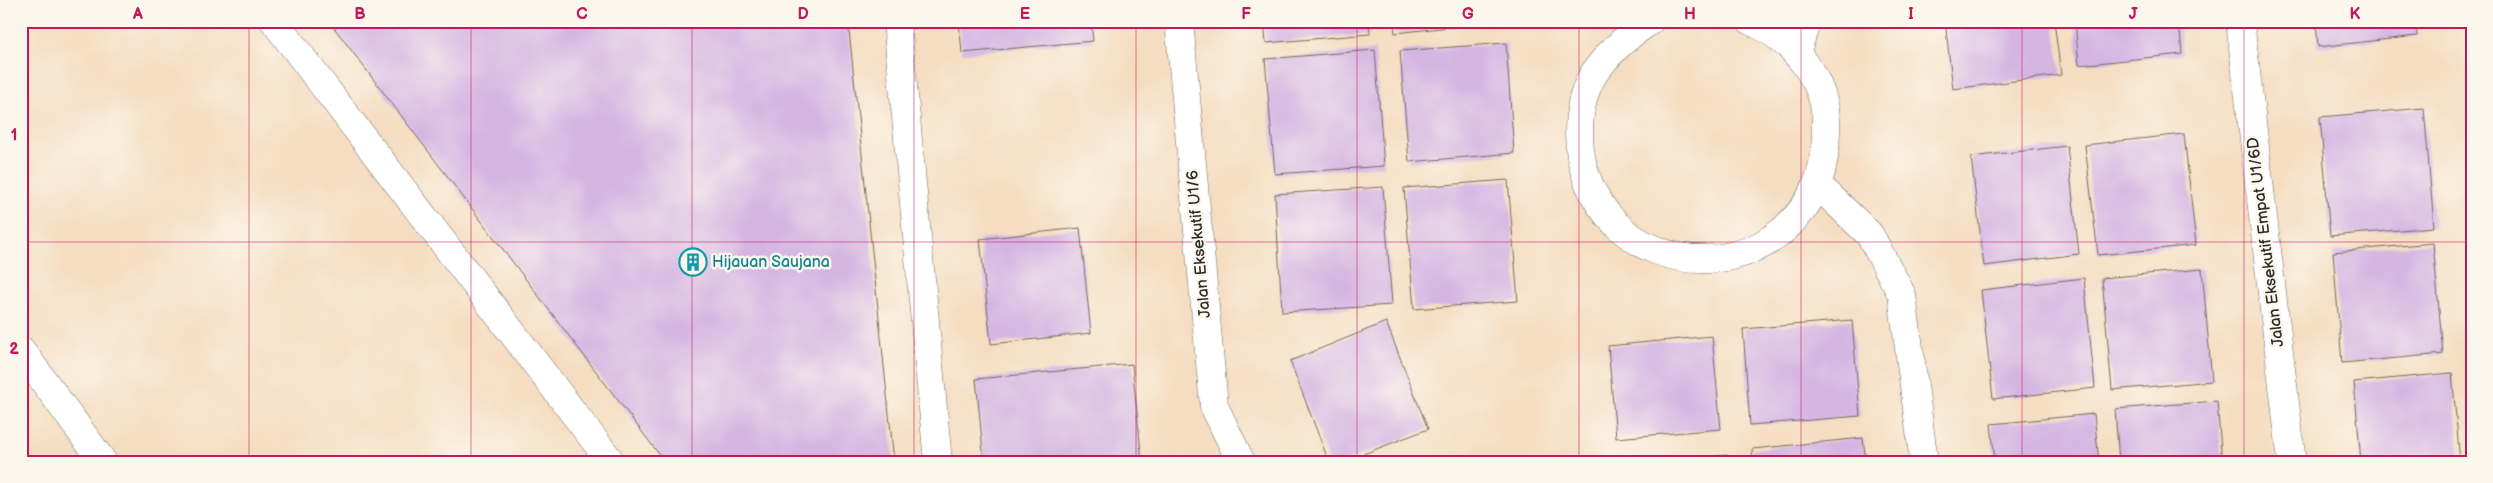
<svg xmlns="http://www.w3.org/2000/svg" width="2493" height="483" font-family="'Balsamiq Sans',sans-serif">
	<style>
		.building { fill: #d6b5e3 }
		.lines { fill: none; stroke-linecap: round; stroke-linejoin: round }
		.minor-casing { stroke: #726960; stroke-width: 29 }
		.motorway-casing { stroke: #726960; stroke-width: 29 }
		.minor { stroke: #fff; stroke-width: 28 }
		.motorway { stroke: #fff; stroke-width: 28 }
		.grid { fill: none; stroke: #c2185b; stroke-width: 1; stroke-opacity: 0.55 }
		.labels { text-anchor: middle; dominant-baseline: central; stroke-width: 5; stroke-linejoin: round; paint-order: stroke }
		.street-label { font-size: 16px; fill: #2b2b2b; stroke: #fbf7ec }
		.culture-label { font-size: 16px; fill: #0d838f; stroke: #fbf7ec; text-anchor: start }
		.neatline { fill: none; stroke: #c2185b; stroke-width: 2 }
		.grid-label { font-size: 16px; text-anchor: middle; font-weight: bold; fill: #c2185b }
	</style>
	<rect width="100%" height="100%" fill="#fbf7ec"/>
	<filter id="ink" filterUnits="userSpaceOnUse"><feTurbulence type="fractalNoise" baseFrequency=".02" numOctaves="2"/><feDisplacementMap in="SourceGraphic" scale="10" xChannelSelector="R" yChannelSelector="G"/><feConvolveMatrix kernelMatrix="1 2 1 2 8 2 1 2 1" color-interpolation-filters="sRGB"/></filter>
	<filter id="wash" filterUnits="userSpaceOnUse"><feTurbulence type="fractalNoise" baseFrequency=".0096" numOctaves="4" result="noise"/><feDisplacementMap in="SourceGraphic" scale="20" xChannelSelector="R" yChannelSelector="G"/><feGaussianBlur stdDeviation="1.12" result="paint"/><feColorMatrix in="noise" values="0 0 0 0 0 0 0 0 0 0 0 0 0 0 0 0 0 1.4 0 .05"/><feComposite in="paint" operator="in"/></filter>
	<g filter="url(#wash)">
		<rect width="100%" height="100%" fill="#f5ddc1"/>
		<g id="blocks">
			<g class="building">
				<polygon points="329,21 848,21 894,462 665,462"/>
				<polygon points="959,21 1091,21 1093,41 962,53"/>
				<polygon points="1264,21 1369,21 1370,34 1266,43"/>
				<polygon points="1394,21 1487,21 1487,23 1395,33"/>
				<polygon points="1945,21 2054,21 2061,75 1953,89"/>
				<polygon points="2075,21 2179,21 2182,54 2079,65"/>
				<polygon points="2316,21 2416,21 2417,36 2318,47"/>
				<polygon points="1506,43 1514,153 1409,162 1400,51"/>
				<polygon points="1375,50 1384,166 1275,174 1265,59"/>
				<polygon points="2424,108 2434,227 2330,236 2320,117"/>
				<polygon points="2184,134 2196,245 2098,255 2085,145"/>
				<polygon points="2067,146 2079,254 1984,266 1971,157"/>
				<polygon points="1508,180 1518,301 1414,309 1404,188"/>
				<polygon points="1383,187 1392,305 1282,312 1275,194"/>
				<polygon points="1080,228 1091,333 991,344 980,239"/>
				<polygon points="2433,243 2443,354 2342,363 2333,252"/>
				<polygon points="2202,269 2212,381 2112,390 2102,278"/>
				<polygon points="2084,278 2095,388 1993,399 1981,290"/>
				<polygon points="1852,320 1860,416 1750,425 1743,329"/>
				<polygon points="1386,322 1428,429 1343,462 1329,462 1290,361"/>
				<polygon points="1712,336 1721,429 1616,438 1608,346"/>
				<polygon points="1132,364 1142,462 984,462 976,379"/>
				<polygon points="2452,373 2460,462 2361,462 2354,382"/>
				<polygon points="2217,401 2222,462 2119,462 2115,409"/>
				<polygon points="2094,414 2099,462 1995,462 1991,424"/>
				<polygon points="1863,438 1866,462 1753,462 1752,449"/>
				<polygon points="1727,455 1728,462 1672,462 1672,460"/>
				<polygon points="1488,459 1503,460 1503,462 1487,462"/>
			</g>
		</g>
	</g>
	<g filter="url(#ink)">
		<use href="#blocks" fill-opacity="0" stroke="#726960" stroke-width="1"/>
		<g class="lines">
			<g class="minor-casing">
				<g id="minor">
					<polyline points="274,21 611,462"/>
					<polyline points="897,21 938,462"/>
					<polyline points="1179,21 1214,406 1241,462"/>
					<path d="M 1650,21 C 1627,36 1608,52 1593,75 C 1583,92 1579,114 1579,133 C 1579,206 1636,262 1708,259 C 1736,258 1760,249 1781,232 C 1817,201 1827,169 1826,122 C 1826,79 1789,37 1751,21"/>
					<polyline points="2240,21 2292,462"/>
					<polyline points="1796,53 1807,21"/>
					<polyline points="1818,185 1870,235 1902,295 1924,462"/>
				</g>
			</g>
			<g class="motorway-casing">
				<polyline id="motorway" points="21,350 103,462"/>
			</g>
			<use href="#minor" class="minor"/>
			<use href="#motorway" class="motorway"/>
		</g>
	</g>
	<path class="grid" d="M 249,21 L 249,462M 471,21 L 471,462M 692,21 L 692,462M 914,21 L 914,462M 1136,21 L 1136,462M 1357,21 L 1357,462M 1579,21 L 1579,462M 1801,21 L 1801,462M 2022,21 L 2022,462M 2244,21 L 2244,462M 21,242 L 2472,242"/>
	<defs>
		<g id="building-ring" transform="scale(1.4375)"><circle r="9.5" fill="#fbf7ec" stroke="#0f9aa8" stroke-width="1.5"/><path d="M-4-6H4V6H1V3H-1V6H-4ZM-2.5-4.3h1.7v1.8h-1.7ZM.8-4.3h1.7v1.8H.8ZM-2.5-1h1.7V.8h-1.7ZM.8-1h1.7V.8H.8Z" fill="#0f9aa8"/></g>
	</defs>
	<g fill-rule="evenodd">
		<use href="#building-ring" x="693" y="262"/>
	</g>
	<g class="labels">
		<g class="street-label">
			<text transform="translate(2266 242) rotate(-97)">Jalan Eksekutif Empat U1/6D</text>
			<text transform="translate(1199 244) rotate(-95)">Jalan Eksekutif U1/6</text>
		</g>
		<g class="culture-label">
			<text x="712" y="262">Hijauan Saujana</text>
		</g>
	</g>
	<rect width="2493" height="483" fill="none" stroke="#fbf7ec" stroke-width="55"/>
	<rect x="28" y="28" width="2438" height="428" class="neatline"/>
	<g class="grid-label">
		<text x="138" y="19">A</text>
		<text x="360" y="19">B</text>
		<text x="582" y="19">C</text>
		<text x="803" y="19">D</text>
		<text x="1025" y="19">E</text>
		<text x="1246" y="19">F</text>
		<text x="1468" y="19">G</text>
		<text x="1690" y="19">H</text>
		<text x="1911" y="19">I</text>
		<text x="2133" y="19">J</text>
		<text x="2355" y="19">K</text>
		<text x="14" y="140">1</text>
		<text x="14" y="354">2</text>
	</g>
</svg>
